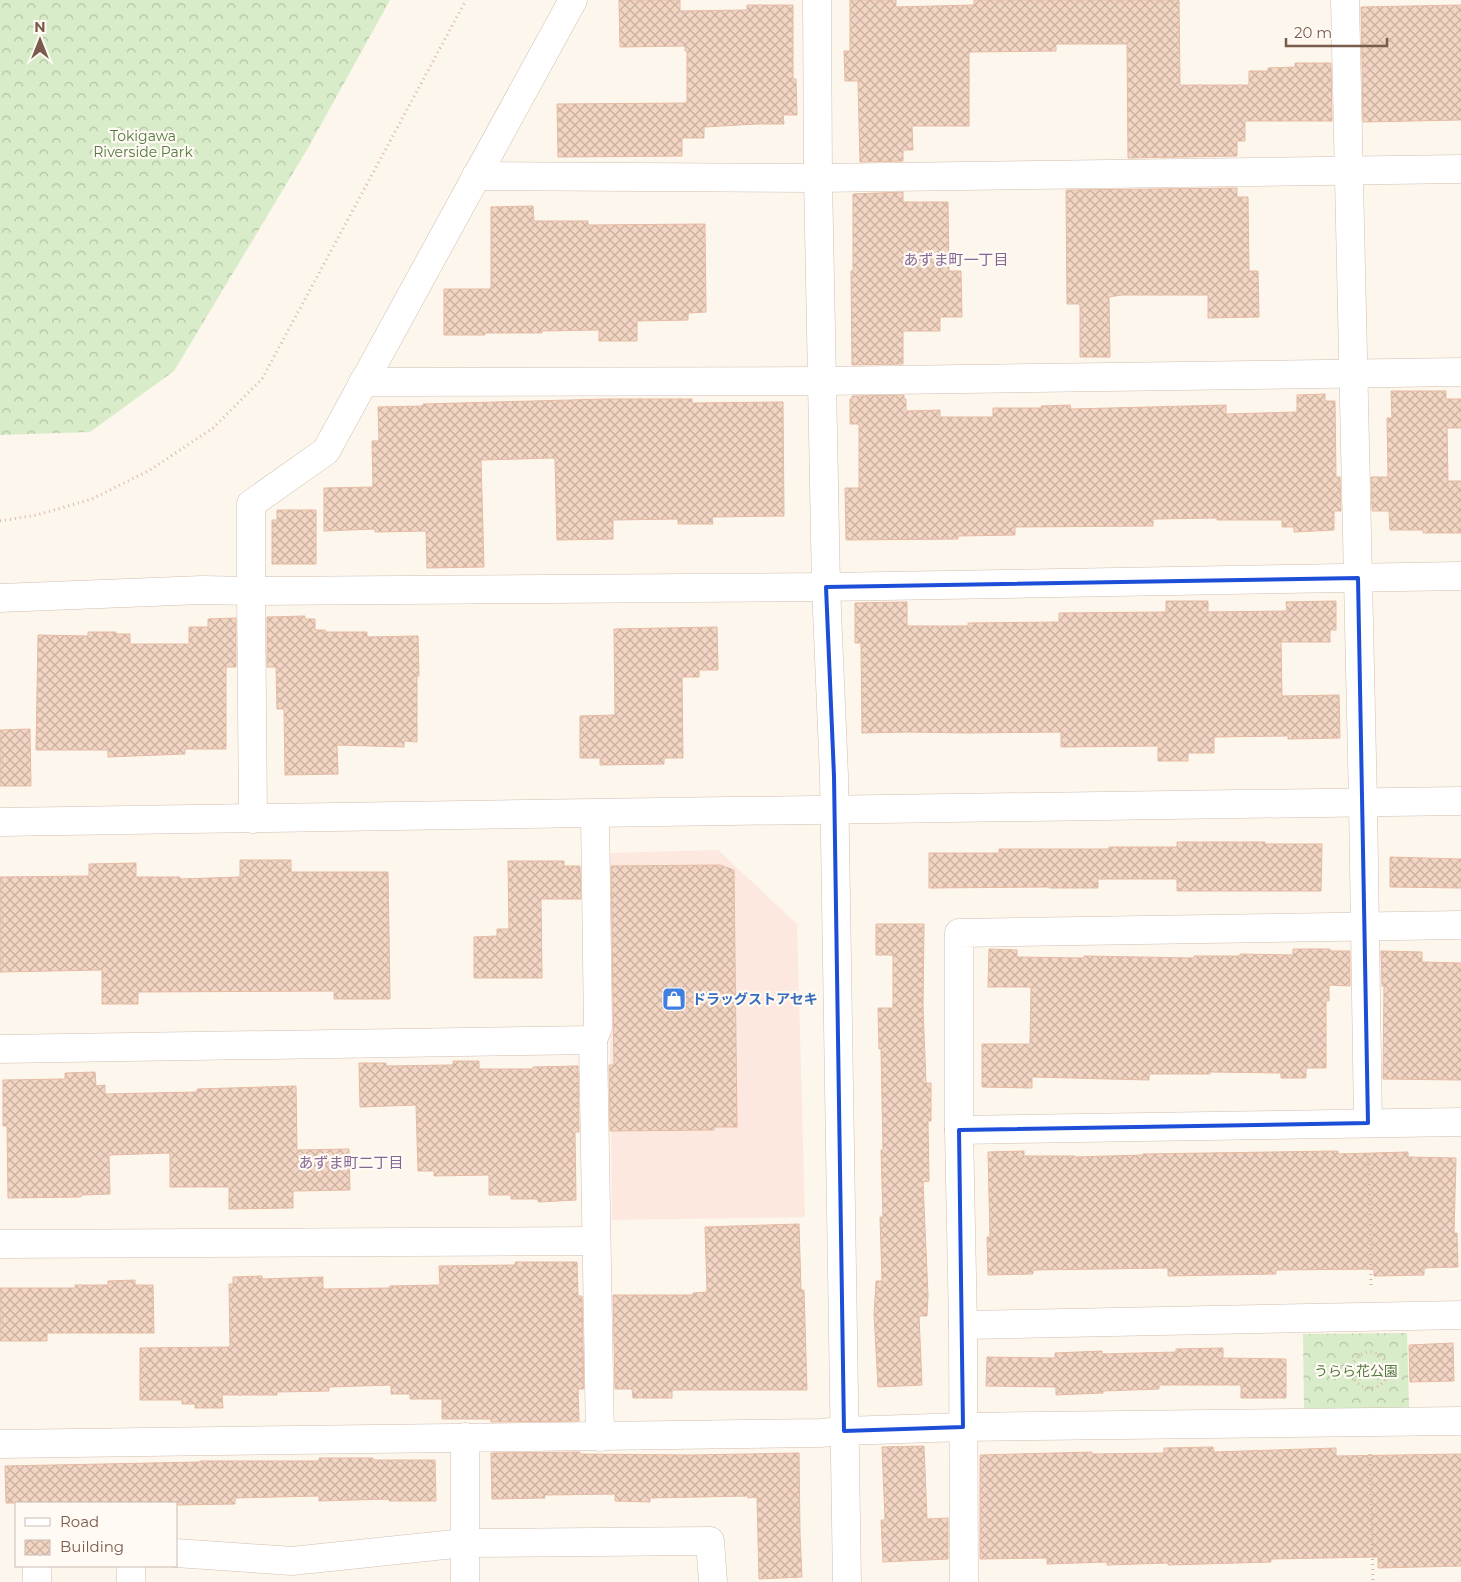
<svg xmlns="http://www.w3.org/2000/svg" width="1461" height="1582" font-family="Montserrat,'Noto Sans JP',sans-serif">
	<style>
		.commercial { fill: #fde8e0 }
		.forest { fill: url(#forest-crowns) }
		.building { fill: url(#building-cross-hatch); stroke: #e6bba3 }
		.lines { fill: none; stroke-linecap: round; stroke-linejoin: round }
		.minor-casing { stroke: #d1beb0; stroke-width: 29 }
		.path { stroke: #d9b8a5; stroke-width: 3; stroke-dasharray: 1 4; stroke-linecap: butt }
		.minor { stroke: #fff; stroke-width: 28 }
		.marked { fill: none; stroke: #1d4ed8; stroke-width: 4; stroke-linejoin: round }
		.labels { text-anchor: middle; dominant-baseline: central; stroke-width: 4.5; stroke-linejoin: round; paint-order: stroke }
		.park-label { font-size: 14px; fill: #537a41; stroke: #fffaf3 }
		.shop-label { font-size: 14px; font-weight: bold; fill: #366cbe; stroke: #fffaf3; text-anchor: start }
		.neighbourhood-label { font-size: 15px; fill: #846695; stroke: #fffaf3 }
	</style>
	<defs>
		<pattern id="forest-crowns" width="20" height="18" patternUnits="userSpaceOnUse" patternTransform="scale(1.25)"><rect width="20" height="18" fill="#d8ecc9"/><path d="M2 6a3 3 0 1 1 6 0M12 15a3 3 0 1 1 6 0" fill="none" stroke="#b4c2a5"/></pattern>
		<pattern id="building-cross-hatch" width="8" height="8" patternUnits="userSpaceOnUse" patternTransform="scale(1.25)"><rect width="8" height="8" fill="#f3d5c3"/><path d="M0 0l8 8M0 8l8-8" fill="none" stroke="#cab0a1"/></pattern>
	</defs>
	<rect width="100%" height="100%" fill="#fdf6ec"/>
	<polygon class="commercial" points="718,850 797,924 805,1217 612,1220 608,853"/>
	<g class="forest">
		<polygon points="0,0 390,0 308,148 174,371 90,432 0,435"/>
		<polygon points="1407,1333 1409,1408 1304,1409 1303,1334"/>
	</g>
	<g class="building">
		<polygon points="619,0 680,0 680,11 747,10 747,5 793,5 793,79 796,79 797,115 783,115 784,124 757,124 704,127 704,138 682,138 682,156 558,157 557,104 687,103 687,51 685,51 685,46 620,47"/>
		<polygon points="850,0 896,0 896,7 974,5 974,0 1179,0 1180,85 1249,85 1249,71 1268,71 1268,68 1295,67 1295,63 1331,63 1332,121 1245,121 1245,141 1237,141 1237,156 1128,158 1127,44 1056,44 1056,51 969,52 969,126 912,126 913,150 903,150 903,161 860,162 858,81 845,81 844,51 850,51"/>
		<polygon points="1461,5 1461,120 1363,122 1361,7"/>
		<polygon points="1237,188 1237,197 1248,197 1249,271 1258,271 1259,317 1208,318 1208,295 1121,295 1109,297 1110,357 1080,357 1080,304 1067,304 1066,190"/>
		<polygon points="903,192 903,202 948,202 949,271 961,271 962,317 940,317 940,331 903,331 903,364 852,365 851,271 853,271 853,194"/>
		<polygon points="533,206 534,221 588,221 588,225 705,224 706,312 688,313 688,320 637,321 637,341 599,341 599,330 541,331 542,333 485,333 485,335 444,335 444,289 491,289 491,207"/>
		<polygon points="1391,391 1446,391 1446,399 1461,399 1461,428 1447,428 1448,481 1461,481 1461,533 1423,533 1423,530 1390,530 1389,511 1372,511 1371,477 1388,477 1387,418 1392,418"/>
		<polygon points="1325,394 1325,401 1335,401 1336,477 1340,477 1341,511 1334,511 1334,530 1294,532 1294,527 1282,527 1282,520 1217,520 1217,518 1153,519 1153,526 1015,527 1015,535 958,536 958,539 846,540 845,488 859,488 859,424 850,424 850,399 852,399 852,396 904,395 904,399 906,399 906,411 940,410 940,417 993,417 993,408 1042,408 1041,406 1070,405 1071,409 1226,405 1226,414 1297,412 1297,395"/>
		<polygon points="606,399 692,399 692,403 783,402 784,516 712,517 713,524 678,524 678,519 613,520 613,539 557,540 555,458 481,460 484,567 427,568 426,531 375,532 375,529 324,531 324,488 373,487 372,441 379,441 378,407 423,406 423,404"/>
		<polygon points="277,510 316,510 316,564 272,564 272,520 277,520"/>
		<polygon points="1166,601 1208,601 1208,612 1287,611 1286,602 1336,601 1336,630 1330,630 1330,642 1281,642 1282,696 1339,695 1340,738 1288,739 1288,736 1214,737 1214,753 1188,753 1188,761 1158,761 1158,746 1061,747 1061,732 968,733 909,732 862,733 861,643 855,643 855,603 907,602 907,626 968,626 968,623 1059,622 1059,613 1166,612"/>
		<polygon points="305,616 305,619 315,619 315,630 325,630 325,632 367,632 367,637 418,636 419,676 417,676 417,742 404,741 404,747 337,745 338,774 285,775 284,709 277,709 276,667 267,667 267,617"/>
		<polygon points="236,618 236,667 226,667 226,749 185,749 185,754 108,757 108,750 36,750 38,635 88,636 88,632 116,632 116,634 130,634 130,644 189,644 189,627 208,627 208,619"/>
		<polygon points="717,627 718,670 699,670 699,677 682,677 683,758 664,758 664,764 600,765 600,758 580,758 580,716 615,715 614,629"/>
		<polygon points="30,729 31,786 0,786 0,730"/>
		<polygon points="1177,842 1265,842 1265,844 1322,844 1321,891 1177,891 1177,879 1098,879 1098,888 1049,888 1049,887 929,888 929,853 999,853 999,849 1109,849 1109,847 1177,847"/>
		<polygon points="1390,857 1461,859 1461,888 1390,887"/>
		<polygon points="240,860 291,860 291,872 388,872 390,999 334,999 334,991 138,992 138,1004 102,1004 102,970 0,972 0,877 89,876 89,864 136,863 136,877 180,877 180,879 240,877"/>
		<polygon points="508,861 564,861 564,866 580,866 581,899 541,899 542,978 474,978 474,937 497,936 497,929 509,929"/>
		<polygon points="720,865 734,870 737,1127 714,1127 714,1130 610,1131 609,1065 614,1065 611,866"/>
		<polygon points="876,924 924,924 923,1007 926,1083 931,1083 931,1121 928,1121 929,1181 923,1182 928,1295 927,1316 919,1316 922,1385 878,1387 874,1314 876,1281 882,1281 880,1217 883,1217 881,1150 883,1150 881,1049 879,1049 878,1008 893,1008 893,955 876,955"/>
		<polygon points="989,949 1017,950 1017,957 1084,958 1084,956 1194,958 1194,956 1240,956 1240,954 1293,955 1293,949 1330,949 1330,951 1350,951 1350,986 1329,985 1329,1001 1326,1001 1326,1068 1306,1068 1306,1078 1281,1078 1281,1073 1210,1072 1210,1074 1149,1074 1149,1080 1032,1077 1032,1088 982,1087 982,1044 1030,1044 1031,987 988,987"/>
		<polygon points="1381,951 1422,952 1422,962 1461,963 1461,1080 1383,1079 1384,986 1382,986"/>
		<polygon points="453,1061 479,1061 479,1069 533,1069 533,1067 578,1066 579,1132 575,1132 576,1200 538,1202 538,1199 511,1199 511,1195 489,1195 489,1175 434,1176 434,1171 418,1171 416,1105 360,1107 359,1063 386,1063 386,1066 453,1065"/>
		<polygon points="95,1072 96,1086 105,1085 105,1094 197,1092 197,1089 296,1086 297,1150 349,1149 350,1190 293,1191 293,1208 229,1209 229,1187 170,1187 170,1153 109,1155 110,1194 81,1195 81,1197 8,1198 7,1126 3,1126 3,1080 65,1079 65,1073"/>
		<polygon points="1024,1151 1024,1156 1075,1156 1075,1157 1143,1155 1143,1154 1338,1151 1338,1154 1408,1152 1408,1157 1456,1158 1454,1233 1457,1233 1458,1267 1424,1268 1424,1275 1374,1276 1374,1269 1276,1270 1276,1274 1168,1276 1168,1268 1033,1270 1033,1274 988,1275 987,1237 990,1237 988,1152"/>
		<polygon points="799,1224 801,1290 804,1290 807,1390 672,1390 672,1398 633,1398 632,1389 615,1389 613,1295 693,1295 693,1293 707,1292 705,1227"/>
		<polygon points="515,1262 577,1262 578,1296 582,1296 584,1389 578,1389 579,1421 491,1422 491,1419 442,1419 442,1399 410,1399 410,1394 391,1394 391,1385 329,1387 329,1391 277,1392 277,1395 222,1395 223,1408 195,1408 195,1404 182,1404 182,1400 140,1400 140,1348 230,1347 229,1284 233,1284 233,1277 262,1276 262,1279 323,1277 323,1289 390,1288 390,1286 440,1285 439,1266 515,1265"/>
		<polygon points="135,1280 135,1285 153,1285 154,1333 47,1333 47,1341 0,1341 0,1288 75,1288 75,1285 108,1285 108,1281"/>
		<polygon points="1453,1343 1454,1381 1410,1382 1409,1345"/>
		<polygon points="1223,1348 1223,1358 1286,1359 1286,1398 1241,1398 1241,1385 1159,1385 1159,1389 1103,1391 1103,1393 1056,1395 1056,1387 986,1386 987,1357 1055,1358 1055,1353 1102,1351 1102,1354 1176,1352 1176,1349"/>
		<polygon points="924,1446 927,1519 948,1518 948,1559 883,1562 881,1520 885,1520 882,1447"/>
		<polygon points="1213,1447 1214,1452 1336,1448 1336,1456 1461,1454 1461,1566 1378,1568 1378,1557 1271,1559 1271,1562 1168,1565 1168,1563 1107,1565 1107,1562 1047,1564 1047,1558 980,1559 980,1455 1092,1452 1092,1454 1164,1453 1164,1448"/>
		<polygon points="580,1452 580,1454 691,1455 799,1453 800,1534 802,1577 759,1579 757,1497 748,1498 748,1496 650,1498 650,1502 615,1501 615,1494 545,1495 545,1498 492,1499 491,1453"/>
		<polygon points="319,1458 373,1458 373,1460 435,1460 436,1501 389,1501 389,1499 319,1501 319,1496 235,1498 235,1504 176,1505 176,1503 6,1503 5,1466 200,1462 200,1461 319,1461"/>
	</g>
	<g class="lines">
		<g class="minor-casing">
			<g id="minor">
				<polyline points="817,0 818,178 822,381 826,587 834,776 847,1582"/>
				<polyline points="1345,0 1363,802 1368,1123"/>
				<polyline points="476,176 818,178 1461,169"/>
				<polyline points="363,382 822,381 1461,372"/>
				<polyline points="0,598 202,590 251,591 251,504 326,451 573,0"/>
				<polyline points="253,819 251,591 826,587 1461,576"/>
				<path d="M 0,822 C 487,816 974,805 1461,801"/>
				<polyline points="593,1040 598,1027 595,814"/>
				<polyline points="0,1049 593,1040 600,1437"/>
				<polyline points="959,1130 1461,1122"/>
				<polyline points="0,1244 596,1241"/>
				<polyline points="963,1325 1461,1315"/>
				<polyline points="0,1444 820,1433 844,1431 963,1427 1461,1421"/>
				<polyline points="176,1553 292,1561 464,1543 710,1541 713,1582"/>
				<polyline points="131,1566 131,1582"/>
				<polyline points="37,1582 37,1566"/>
				<polyline points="465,1582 465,1437"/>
				<polyline points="964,1582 963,1325 959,1130 959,933 1461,925"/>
			</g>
		</g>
		<g class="path">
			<polyline points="0,521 37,515 92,499 150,470 213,428 262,379 466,0"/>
			<polyline points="1369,1154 1371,1285"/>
			<circle cx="1370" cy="1370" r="18"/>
			<polyline points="1370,1454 1373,1582"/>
		</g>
		<use href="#minor" class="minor"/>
	</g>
	<path class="marked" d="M 1358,578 L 1368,1123 L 959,1130 L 963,1427 L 844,1431 L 834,776 L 826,587 Z"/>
	<defs>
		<g id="shop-square" transform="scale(1.25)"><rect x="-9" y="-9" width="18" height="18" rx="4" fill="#3f7fe0" stroke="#fffaf3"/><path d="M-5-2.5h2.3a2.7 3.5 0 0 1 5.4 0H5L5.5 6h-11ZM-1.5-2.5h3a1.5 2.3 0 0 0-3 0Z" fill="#fff"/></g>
	</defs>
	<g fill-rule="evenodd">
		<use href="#shop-square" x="674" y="999"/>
	</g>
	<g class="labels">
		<g class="park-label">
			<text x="143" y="136">Tokigawa<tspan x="143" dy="16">Riverside Park</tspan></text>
			<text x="1356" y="1371">うらら花公園</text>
		</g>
		<g class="shop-label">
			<text x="692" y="999">ドラッグストアセキ</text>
		</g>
		<g class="neighbourhood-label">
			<text x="956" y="259">あずま町一丁目</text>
			<text x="351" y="1162">あずま町二丁目</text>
		</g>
	</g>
	<rect x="15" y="1502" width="162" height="65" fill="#fffaf3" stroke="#cabbb1"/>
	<rect x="25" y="1518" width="25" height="8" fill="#ffffff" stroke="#cabbb1"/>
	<text x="60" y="1527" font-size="15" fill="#7a5c4d">Road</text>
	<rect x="25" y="1540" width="25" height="15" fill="url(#building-cross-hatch)" stroke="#cabbb1"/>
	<text x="60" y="1552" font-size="15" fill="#7a5c4d">Building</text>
	<g transform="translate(40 40)" stroke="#fffaf3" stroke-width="4" paint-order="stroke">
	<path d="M0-4L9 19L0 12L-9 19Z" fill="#7a5c4d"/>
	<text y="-8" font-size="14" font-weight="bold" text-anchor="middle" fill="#7a5c4d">N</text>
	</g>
	<path d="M1286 38v8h101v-8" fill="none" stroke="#7a5c4d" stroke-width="2.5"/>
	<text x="1294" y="38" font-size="15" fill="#7a5c4d" stroke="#fffaf3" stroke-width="4" paint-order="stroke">20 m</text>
</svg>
